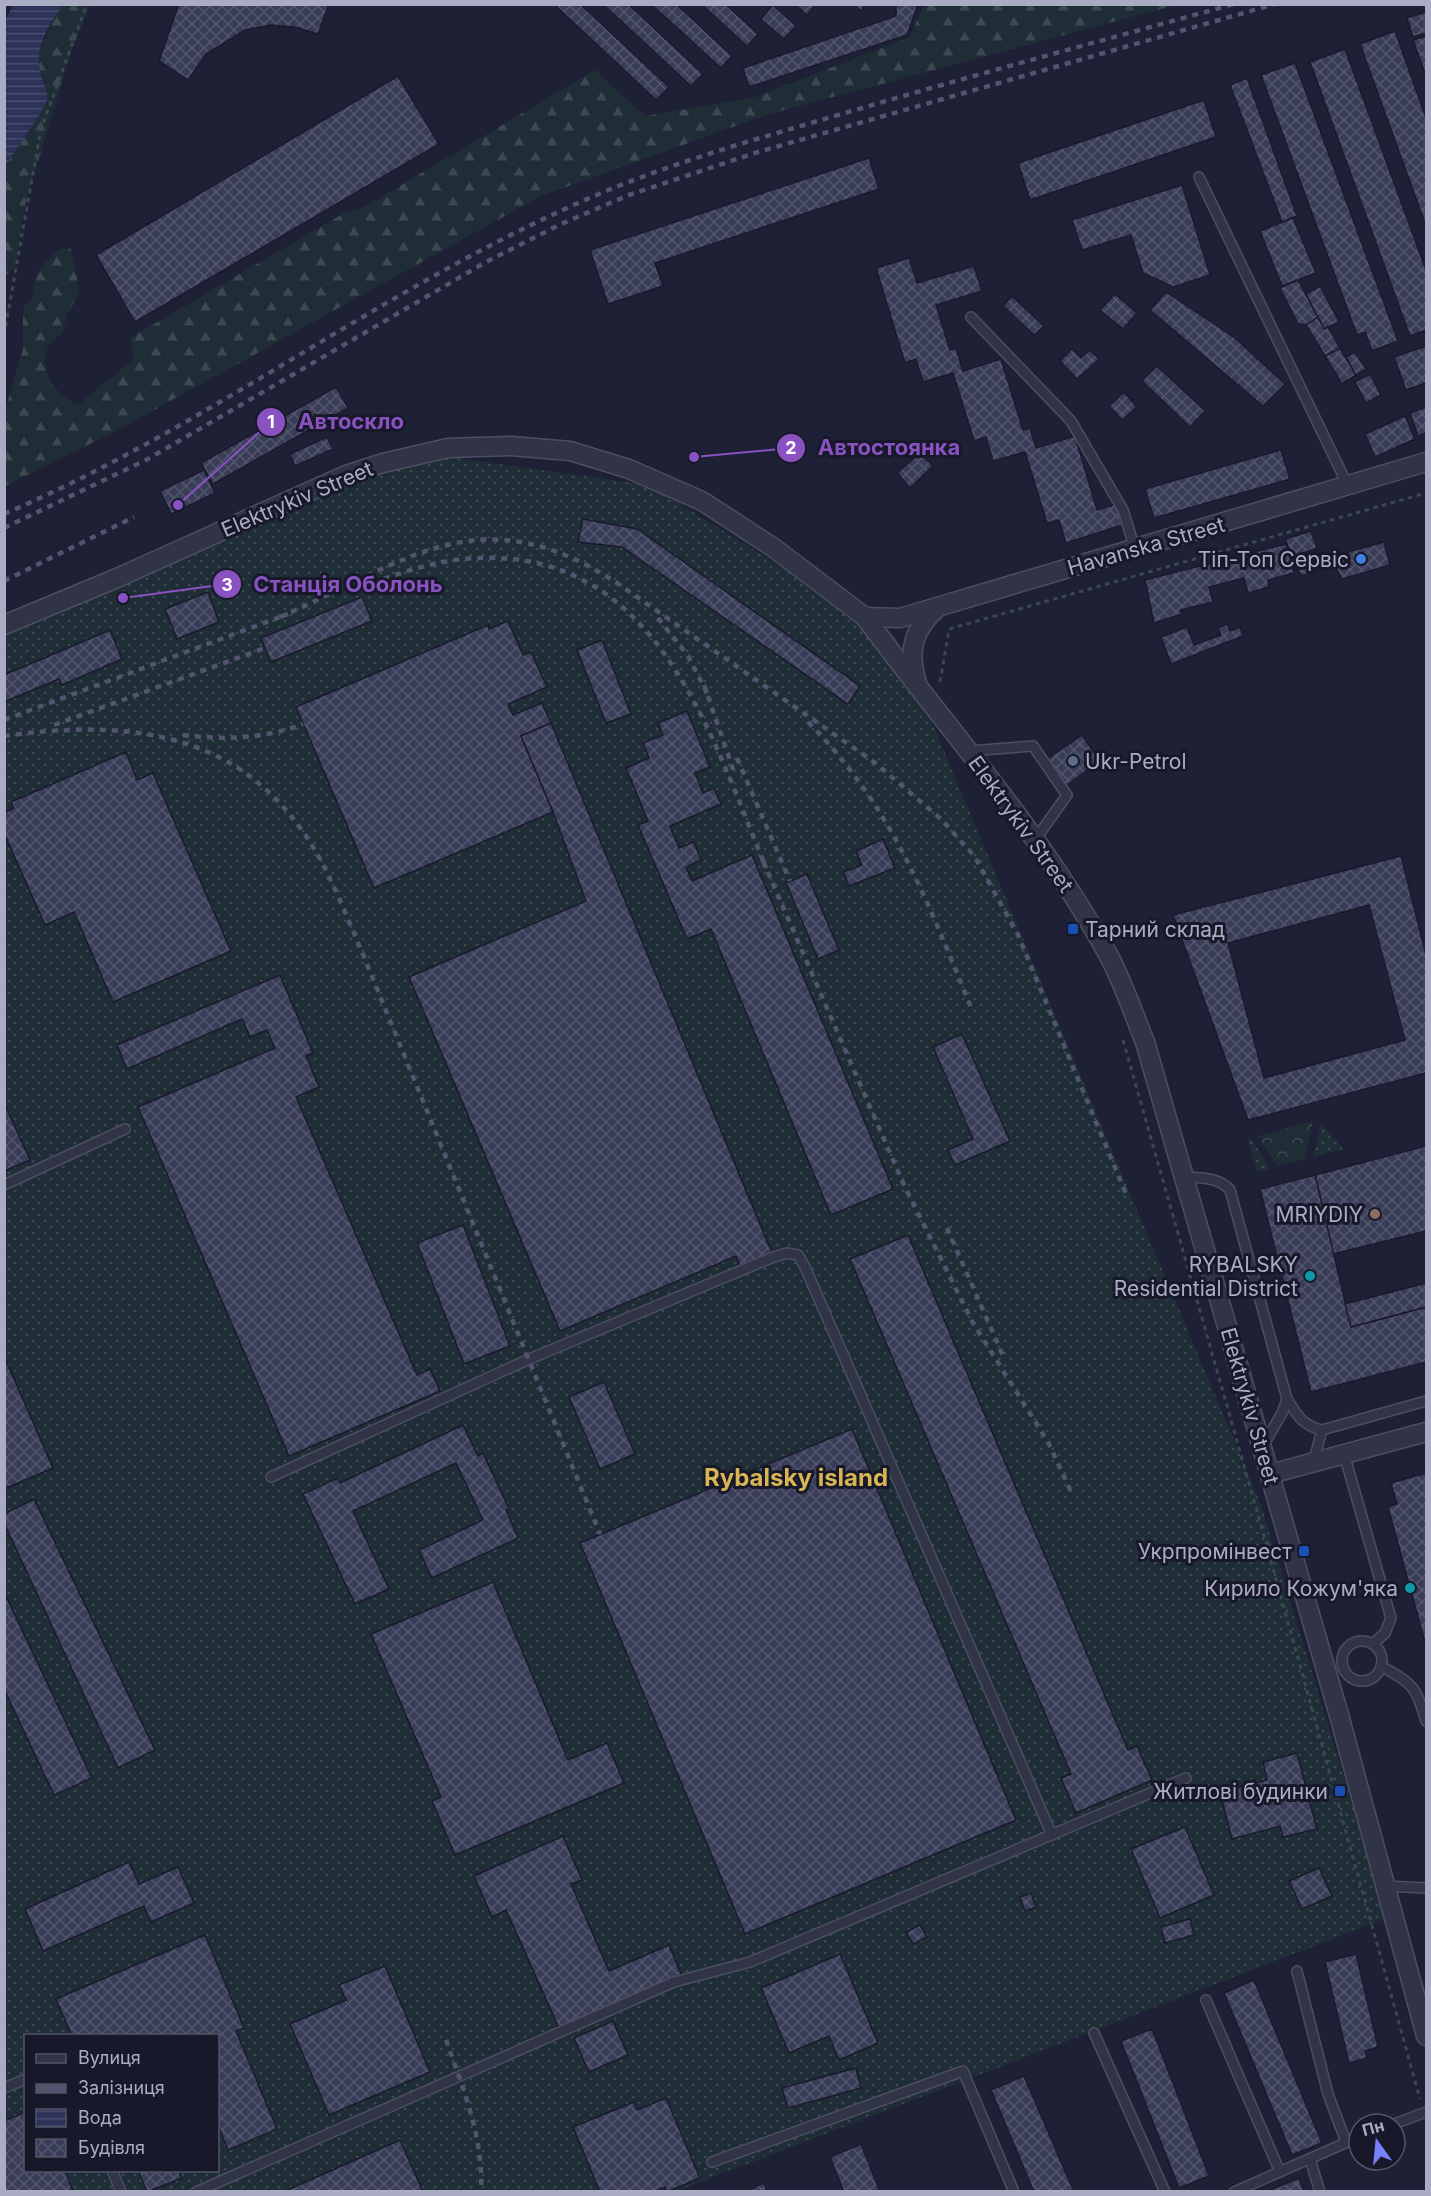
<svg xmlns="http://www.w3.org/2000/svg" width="1431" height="2196" font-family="Inter,sans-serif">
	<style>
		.grass { fill: url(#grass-dots); fill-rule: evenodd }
		.forest { fill: url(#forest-firs) }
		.park { fill: url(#park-crowns) }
		.water { fill: url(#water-rules) }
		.building { fill: url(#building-cross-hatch); stroke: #191b2c; stroke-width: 1.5; fill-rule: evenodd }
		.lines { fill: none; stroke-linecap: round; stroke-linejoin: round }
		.service-casing { stroke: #4c4e61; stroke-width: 12 }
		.minor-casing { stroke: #4c4e61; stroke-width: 21 }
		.tertiary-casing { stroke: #4c4e61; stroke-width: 21 }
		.path { stroke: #3a4851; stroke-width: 3; stroke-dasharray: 4.5 4.5; stroke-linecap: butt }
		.service { stroke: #313346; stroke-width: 9 }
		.minor { stroke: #313346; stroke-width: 18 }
		.tertiary { stroke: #313346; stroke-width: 18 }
		.rail { stroke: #52556d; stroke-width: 4.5; stroke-dasharray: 6 6; stroke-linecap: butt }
		.shop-dot { fill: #3f7fe0; stroke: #17192a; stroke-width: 2 }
		.service-dot { fill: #5c6f8a; stroke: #17192a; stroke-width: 2 }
		.transit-dot { fill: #1a4fb4; stroke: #17192a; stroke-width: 2 }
		.education-dot { fill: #8d6e63; stroke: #17192a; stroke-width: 2 }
		.culture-dot { fill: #0f9aa8; stroke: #17192a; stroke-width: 2 }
		.labels { text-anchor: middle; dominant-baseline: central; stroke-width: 6; stroke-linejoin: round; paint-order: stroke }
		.street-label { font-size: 21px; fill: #aaacc4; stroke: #17192a }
		.poi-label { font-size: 21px; fill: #aaacc4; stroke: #17192a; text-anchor: end }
		.quarter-label { font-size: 24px; font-weight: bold; fill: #d7b552; stroke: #17192a }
		.leader { fill: none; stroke: #8952c0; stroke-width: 2 }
		.callout-dot { fill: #8952c0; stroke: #17192a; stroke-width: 2 }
		.mark-label { font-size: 18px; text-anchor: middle; font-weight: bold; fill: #fff }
		.callout-label { font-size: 22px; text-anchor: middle; font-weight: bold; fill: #8952c0; stroke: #17192a; stroke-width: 6; stroke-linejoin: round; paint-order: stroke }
	</style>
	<defs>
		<pattern id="grass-dots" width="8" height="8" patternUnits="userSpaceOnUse" patternTransform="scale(1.5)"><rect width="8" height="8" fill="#1f2d36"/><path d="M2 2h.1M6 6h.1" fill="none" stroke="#3d4951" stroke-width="1.8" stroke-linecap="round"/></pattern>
		<pattern id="forest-firs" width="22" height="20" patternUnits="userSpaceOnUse" patternTransform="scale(1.5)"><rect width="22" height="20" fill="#1f2d36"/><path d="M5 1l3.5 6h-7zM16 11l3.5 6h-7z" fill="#3d4951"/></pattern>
		<pattern id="park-crowns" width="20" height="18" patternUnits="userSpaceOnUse" patternTransform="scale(1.5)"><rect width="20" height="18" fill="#1f2d36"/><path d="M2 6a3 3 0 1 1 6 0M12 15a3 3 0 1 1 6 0" fill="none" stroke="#3d4951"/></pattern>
		<pattern id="water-rules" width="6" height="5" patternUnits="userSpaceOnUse" patternTransform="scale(1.5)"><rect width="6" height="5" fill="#2d3259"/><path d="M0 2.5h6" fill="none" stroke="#494d6f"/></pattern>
		<pattern id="building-cross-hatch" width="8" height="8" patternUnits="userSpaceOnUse" patternTransform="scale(1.5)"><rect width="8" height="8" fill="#393d57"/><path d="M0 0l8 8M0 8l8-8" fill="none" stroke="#53566e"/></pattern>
	</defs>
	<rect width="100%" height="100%" fill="#1e2035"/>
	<g class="grass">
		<path d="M 420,453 L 649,485 L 896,637 L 1260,1502 L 1387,1918 L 677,2191 L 5,2192 L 5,622 ZM 26,2036 L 218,2036 L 218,2170 L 26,2170 Z"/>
		<polygon points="1321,1123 1344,1149 1313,1157"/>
		<polygon points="1251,1138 1270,1169 1257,1172 1248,1139"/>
	</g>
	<g class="forest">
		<path d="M 924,4 L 1176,5 L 766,115 L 541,196 L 118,430 L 5,486 L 5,404 L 7,404 L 23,349 L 23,308 L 31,299 L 38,271 L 56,251 L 65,247 L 71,249 L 80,294 C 76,301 70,307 67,314 C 65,319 65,327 62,332 C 59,337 52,340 49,345 C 36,368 58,400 79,404 L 129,363 L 134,357 L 130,338 L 346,212 L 364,207 L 595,70 L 645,116 L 752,98 L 910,37 Z"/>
		<polygon points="64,5 90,5 71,52 24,208 16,265 5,276 5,166 39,116 45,83 39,68 38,56 56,13"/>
	</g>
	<polygon class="park" points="1313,1121 1305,1159 1277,1166 1258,1136"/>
	<path class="water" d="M 13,5 L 64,5 C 52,18 36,46 39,66 C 40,76 46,87 48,98 L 39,116 L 5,166 L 5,21 Z"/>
	<g class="building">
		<polygon points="179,4 329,4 318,34 295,27 271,25 245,30 206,54 188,80 159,61"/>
		<polygon points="554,4 580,4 669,87 656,100"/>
		<polygon points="603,4 628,4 703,74 691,86"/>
		<polygon points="651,4 676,4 732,56 721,68"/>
		<polygon points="701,4 725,4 758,34 747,46"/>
		<polygon points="795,4 816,4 807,15"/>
		<polygon points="854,4 866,4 861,11"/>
		<polygon points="896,4 918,4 907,35 749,87 743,68 896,16"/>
		<polygon points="773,5 796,26 784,39 761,19"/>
		<polygon points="1426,12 1426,33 1413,37 1407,18"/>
		<polygon points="1395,31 1426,118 1426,226 1360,44"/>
		<polygon points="1426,36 1426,76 1413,40"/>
		<polygon points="1345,49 1426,270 1426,330 1410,336 1310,62"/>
		<polygon points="1295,63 1398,341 1372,351 1365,332 1357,335 1261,75"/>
		<polygon points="398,76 439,144 135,322 96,255"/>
		<polygon points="1247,78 1297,216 1282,222 1230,85"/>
		<polygon points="1204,100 1216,137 1030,200 1018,163"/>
		<polygon points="869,158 879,189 655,263 663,286 608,304 590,250"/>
		<polygon points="1182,185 1210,275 1173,287 1143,273 1131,235 1082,250 1072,220"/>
		<polygon points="1293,218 1316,273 1282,286 1260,231"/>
		<polygon points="909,258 917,283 974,266 982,291 936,305 950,350 956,348 963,371 1001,359 1023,430 1030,428 1036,448 1075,436 1097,510 1116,504 1122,525 1066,543 1059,520 1047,523 1025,452 993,461 986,437 974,441 953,373 923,382 916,359 905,363 876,268"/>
		<polygon points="1298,280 1318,317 1306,325 1298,324 1280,288"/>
		<polygon points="1320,286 1339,322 1324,329 1306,294"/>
		<polygon points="1166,292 1235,338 1285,384 1263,406 1150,310"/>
		<polygon points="1115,294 1137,313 1123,329 1100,310"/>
		<polygon points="1012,296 1044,326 1034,335 1003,306"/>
		<polygon points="1318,317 1324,329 1328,327 1340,348 1325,356 1306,325"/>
		<polygon points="1426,346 1426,383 1406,390 1394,357"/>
		<polygon points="1340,348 1356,375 1342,384 1325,356"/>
		<polygon points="1072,349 1081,358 1090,350 1099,359 1077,379 1060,361"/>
		<polygon points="1355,352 1366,369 1356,375 1346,357"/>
		<polygon points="1157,366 1205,411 1190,427 1142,381"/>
		<polygon points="1370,374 1381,395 1366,403 1355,382"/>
		<polygon points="336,387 348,408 213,484 201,463"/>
		<polygon points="1124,392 1137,407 1122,420 1109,406"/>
		<polygon points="1426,407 1426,433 1418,436 1410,413"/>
		<polygon points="1405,416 1415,439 1375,457 1365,434"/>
		<polygon points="327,437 333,449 295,466 290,454"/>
		<polygon points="1281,450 1290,479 1154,518 1145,489"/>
		<polygon points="920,453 933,466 910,488 897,473"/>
		<polygon points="204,470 215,493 171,514 160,491"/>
		<polygon points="583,519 637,529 860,686 848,704 622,547 578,542"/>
		<polygon points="1311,531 1317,548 1301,554 1310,573 1301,576 1285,539"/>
		<polygon points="1384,542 1390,565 1342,579 1330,557"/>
		<polygon points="1286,544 1294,573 1268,580 1269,587 1248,593 1244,578 1209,587 1213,602 1180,610 1182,614 1154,623 1145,580"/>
		<polygon points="208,592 219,622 177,639 165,609"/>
		<polygon points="362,597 372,621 271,662 261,638"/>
		<polygon points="508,621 523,655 531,652 547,687 508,704 513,715 542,703 551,723 521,736 553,812 374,888 296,707 488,625 489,629"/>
		<polygon points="1227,624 1230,631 1240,627 1243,636 1171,664 1161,637 1187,627 1194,645 1221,635 1218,628"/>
		<polygon points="110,630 122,659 62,685 59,679 4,702 4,675"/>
		<polygon points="602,640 631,714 606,723 577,650"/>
		<polygon points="687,711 710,767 695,773 703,793 714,788 721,804 670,826 679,848 694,842 701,860 686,867 692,881 752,855 893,1189 831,1215 711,929 687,939 638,825 648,821 626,768 649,758 643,743 663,735 658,723"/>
		<polygon points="551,723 772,1253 740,1266 736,1256 560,1331 409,977 586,901 553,812 521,736"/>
		<polygon points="1082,735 1100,761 1064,787 1046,760"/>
		<polygon points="126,752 137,780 153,773 231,951 113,1002 74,912 45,925 4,833 4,813 14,808 11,802"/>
		<polygon points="883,839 895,868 849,886 843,872 862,865 856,851"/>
		<path d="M 1401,856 L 1426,955 L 1426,1073 L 1248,1120 L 1173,915 ZM 1369,905 L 1405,1040 L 1264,1078 L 1228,943 Z"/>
		<polygon points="807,874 839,950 818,959 786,883"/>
		<polygon points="280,975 313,1053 306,1056 319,1087 296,1097 417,1375 430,1369 440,1391 289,1456 138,1107 275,1048 267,1030 250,1037 242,1019 127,1069 117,1045"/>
		<polygon points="962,1034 1010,1141 955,1165 948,1150 973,1139 933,1047"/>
		<polygon points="4,1103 30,1160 4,1171"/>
		<polygon points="1426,1146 1426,1231 1333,1254 1315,1175"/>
		<polygon points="1315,1175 1351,1327 1426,1307 1426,1362 1311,1392 1260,1189"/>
		<polygon points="463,1225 510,1346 464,1364 417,1243"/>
		<polygon points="908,1235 1128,1750 1137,1746 1152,1780 1076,1813 1061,1778 1071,1774 850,1259"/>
		<polygon points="1426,1283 1426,1307 1351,1327 1345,1304"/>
		<polygon points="4,1356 53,1468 4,1489"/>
		<polygon points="604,1382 635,1454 600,1469 569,1397"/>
		<polygon points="463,1425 478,1456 483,1453 509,1509 506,1510 518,1538 432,1578 419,1550 483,1520 456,1463 353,1511 389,1589 355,1604 303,1494 338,1478 340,1483"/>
		<polygon points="852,1429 1016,1820 745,1934 580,1543"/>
		<polygon points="1426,1461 1426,1646 1388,1507 1397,1504 1391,1483 1426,1473 1424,1462"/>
		<polygon points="34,1499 155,1750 118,1768 4,1523 4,1514"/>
		<polygon points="493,1582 568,1760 607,1743 624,1783 455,1855 432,1801 441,1797 371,1634"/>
		<polygon points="4,1592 92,1778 54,1795 4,1689"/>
		<polygon points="1297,1753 1317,1829 1283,1837 1280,1826 1232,1839 1220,1792 1267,1780 1263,1762"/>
		<polygon points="1185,1827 1214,1895 1160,1918 1131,1849"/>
		<polygon points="563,1836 582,1880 571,1884 609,1971 669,1945 681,1974 559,2028 506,1910 492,1917 474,1876"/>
		<polygon points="129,1862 139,1884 178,1867 194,1903 151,1922 144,1906 43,1951 25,1909"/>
		<polygon points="1319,1868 1332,1896 1302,1909 1289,1881"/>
		<polygon points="1031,1893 1036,1907 1025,1911 1020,1897"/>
		<polygon points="1190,1919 1194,1935 1165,1943 1161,1927"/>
		<polygon points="920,1925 927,1937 913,1944 906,1932"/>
		<polygon points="205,1935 244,2028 236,2031 277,2129 228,2150 218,2125 218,2036 72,2036 56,1999"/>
		<polygon points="840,1954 878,2043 839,2060 829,2036 789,2053 761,1988"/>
		<polygon points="1356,1954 1378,2047 1365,2051 1367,2058 1349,2063 1325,1962"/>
		<polygon points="385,1966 430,2072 329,2115 290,2024 346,2000 339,1985"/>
		<polygon points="1254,1980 1322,2143 1292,2155 1224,1993"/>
		<polygon points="613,2021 628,2055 589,2072 574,2038"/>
		<polygon points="1152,2029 1209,2176 1179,2188 1121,2041"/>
		<polygon points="856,2068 861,2088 788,2108 782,2088"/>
		<polygon points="1024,2076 1074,2192 1034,2192 991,2090"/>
		<polygon points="666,2098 700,2178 667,2192 665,2187 653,2192 600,2192 573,2127 634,2102 637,2110"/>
		<polygon points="26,2112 26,2170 65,2170 73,2192 4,2192 4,2121"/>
		<polygon points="400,2140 423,2192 283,2192"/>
		<polygon points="861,2144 880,2192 844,2192 830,2157"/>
		<polygon points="138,2170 178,2170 182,2178 147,2192"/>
		<polygon points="1299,2178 1304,2192 1266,2192"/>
		<polygon points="764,2183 767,2192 744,2192"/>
	</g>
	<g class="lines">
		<g class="service-casing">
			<g id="service">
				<polyline points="1199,177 1348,486"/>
				<polyline points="971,317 1071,421 1123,510 1135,549"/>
				<polyline points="969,751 1033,746 1067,795 1035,840"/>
				<path d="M 1184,1177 C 1200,1178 1219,1177 1230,1190 L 1287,1399 C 1297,1415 1303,1426 1322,1430 L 1313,1463"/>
				<polyline points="4,1185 125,1129"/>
				<polyline points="1322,1430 1426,1401"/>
				<polyline points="1262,1448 1283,1411 1287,1399"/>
				<polyline points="1344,1454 1391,1618 1385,1633 1373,1644"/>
				<polyline points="271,1477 527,1360 771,1258 787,1253 798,1255 805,1267 1052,1835"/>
				<circle cx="1362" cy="1661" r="20"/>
				<path d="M 1381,1666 C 1414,1685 1415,1685 1426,1721"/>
				<polyline points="1386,1886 1426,1888"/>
				<polyline points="1297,1971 1328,2094 1346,2142"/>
				<polyline points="1206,2000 1280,2172"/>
				<polyline points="1094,2033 1165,2192"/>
				<polyline points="4,2088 26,2079"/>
				<polyline points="1394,2124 1426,2112"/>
				<polyline points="1310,2159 1320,2192"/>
				<polyline points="712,2162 963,2071 1014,2192"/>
				<polyline points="112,2170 121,2192"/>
				<polyline points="196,2192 674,1982 750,1962 1186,1778"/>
				<polyline points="1234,2192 1359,2137"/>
			</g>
		</g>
		<g class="minor-casing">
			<g id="minor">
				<path d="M 865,617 C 948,730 1043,834 1110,958 C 1124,985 1134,1015 1145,1042 L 1339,1715 L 1426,2036"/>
				<path d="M 917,683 C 907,651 913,629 938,607"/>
				<polyline points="1270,1474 1426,1432"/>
			</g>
		</g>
		<g class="tertiary-casing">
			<polyline id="tertiary" points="4,625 117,578 346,475 383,463 448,448 511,446 570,451 629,469 702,501 774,548 865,617 900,618 944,605 1426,462"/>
		</g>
		<g class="path">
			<polyline points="4,335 41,129 87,4"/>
			<polyline points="940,682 949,629 1426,493"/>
			<polyline points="1123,1040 1266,1543 1270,1542"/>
			<polyline points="1266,1543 1420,2099"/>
		</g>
		<use href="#service" class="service"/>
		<use href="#minor" class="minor"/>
		<use href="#tertiary" class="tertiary"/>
		<g class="rail">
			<path d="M 4,514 C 201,430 371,297 565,209 C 655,167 750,141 845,113 C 974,75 1104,40 1234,4"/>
			<polyline points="4,528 148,459 486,262 561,224 629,195 758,152 1275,4"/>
			<polyline points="4,581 134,517"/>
			<path d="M 350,591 C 386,578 424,563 463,559 C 654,541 708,727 766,868"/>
			<path d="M 280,617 C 407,562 479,493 617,583 L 874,762 L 941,819 L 975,857 L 1018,935 L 1126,1194"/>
			<polyline points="658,618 688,656 707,693"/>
			<polyline points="704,685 735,775"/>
			<polyline points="4,720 288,614"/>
			<path d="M 808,722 C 892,806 928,902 972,1010"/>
			<polyline points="54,725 265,648"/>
			<path d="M 183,735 C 224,740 264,739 303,724"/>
			<path d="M 4,736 C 118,720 229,728 301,829 C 328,866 344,911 362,952 L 600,1534"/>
			<polyline points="737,758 790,881"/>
			<polyline points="763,861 904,1185 973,1323 1048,1442 1072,1494"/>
			<polyline points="947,1228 1004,1358"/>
			<path d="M 446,2040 C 463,2088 484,2139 481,2192"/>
		</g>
	</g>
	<circle class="shop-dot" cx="1361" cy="559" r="6"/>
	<circle class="service-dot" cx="1073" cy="761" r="6"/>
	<g class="transit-dot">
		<rect x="1067" y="923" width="12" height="12" rx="3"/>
		<rect x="1298" y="1545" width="12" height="12" rx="3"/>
		<rect x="1334" y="1785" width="12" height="12" rx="3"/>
	</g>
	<circle class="education-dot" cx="1375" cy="1214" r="6"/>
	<g class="culture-dot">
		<circle cx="1310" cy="1276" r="6"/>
		<circle cx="1410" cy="1588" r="6"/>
	</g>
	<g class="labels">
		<g class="street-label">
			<text transform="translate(297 499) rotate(-23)">Elektrykiv Street</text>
			<text transform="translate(1146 546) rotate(-16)">Havanska Street</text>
			<text transform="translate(1021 824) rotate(54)">Elektrykiv Street</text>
			<text transform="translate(1250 1406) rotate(74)">Elektrykiv Street</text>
		</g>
		<g class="poi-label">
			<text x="1349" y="559">Тіп-Топ Сервіс</text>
			<text x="1085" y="761" text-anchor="start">Ukr-Petrol</text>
			<text x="1085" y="929" text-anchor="start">Тарний склад</text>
			<text x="1363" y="1214">MRIYDIY</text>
			<text x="1298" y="1264">RYBALSKY<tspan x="1298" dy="24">Residential District</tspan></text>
			<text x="1292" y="1551">Укрпромінвест</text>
			<text x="1398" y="1588">Кирило Кожум'яка</text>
			<text x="1328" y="1791">Житлові будинки</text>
		</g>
		<g class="quarter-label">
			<text x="796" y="1477">Rybalsky island</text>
		</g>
	</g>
	<path class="leader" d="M178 505L271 422M694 457L791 448M123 598L227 584"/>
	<g class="callout-dot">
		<circle cx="178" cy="505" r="6"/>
		<circle cx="694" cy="457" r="6"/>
		<circle cx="123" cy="598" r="6"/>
		<circle cx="271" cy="422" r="15"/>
		<circle cx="791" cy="448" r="15"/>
		<circle cx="227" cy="584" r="15"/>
	</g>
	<g class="mark-label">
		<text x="271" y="428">1</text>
		<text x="791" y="454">2</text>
		<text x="227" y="591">3</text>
	</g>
	<g class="callout-label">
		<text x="351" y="429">Автоскло</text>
		<text x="889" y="455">Автостоянка</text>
		<text x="348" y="592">Cтанція Оболонь</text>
	</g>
	<rect width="1431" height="2196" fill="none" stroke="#aaacc4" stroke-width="12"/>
	<rect x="24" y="2034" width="195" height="138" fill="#17192a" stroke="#525468" stroke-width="1.5"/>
	<rect x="36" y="2054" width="30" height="9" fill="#313346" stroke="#525468" stroke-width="1.5"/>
	<text x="78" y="2064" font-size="18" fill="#aaacc4">Вулиця</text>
	<rect x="36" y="2084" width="30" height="9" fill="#52556d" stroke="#525468" stroke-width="1.5"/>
	<text x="78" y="2094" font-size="18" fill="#aaacc4">Залізниця</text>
	<rect x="36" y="2109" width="30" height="18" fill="url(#water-rules)" stroke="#525468" stroke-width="1.5"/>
	<text x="78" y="2124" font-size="18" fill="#aaacc4">Вода</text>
	<rect x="36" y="2139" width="30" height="18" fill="url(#building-cross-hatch)" stroke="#525468" stroke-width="1.5"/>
	<text x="78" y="2154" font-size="18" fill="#aaacc4">Будівля</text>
	<g transform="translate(1377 2142) rotate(345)"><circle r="28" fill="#17192a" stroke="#525468" stroke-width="1.5"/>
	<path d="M0-4.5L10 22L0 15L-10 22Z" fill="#7781fc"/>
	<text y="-9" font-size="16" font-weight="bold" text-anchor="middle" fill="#aaacc4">Пн</text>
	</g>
</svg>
